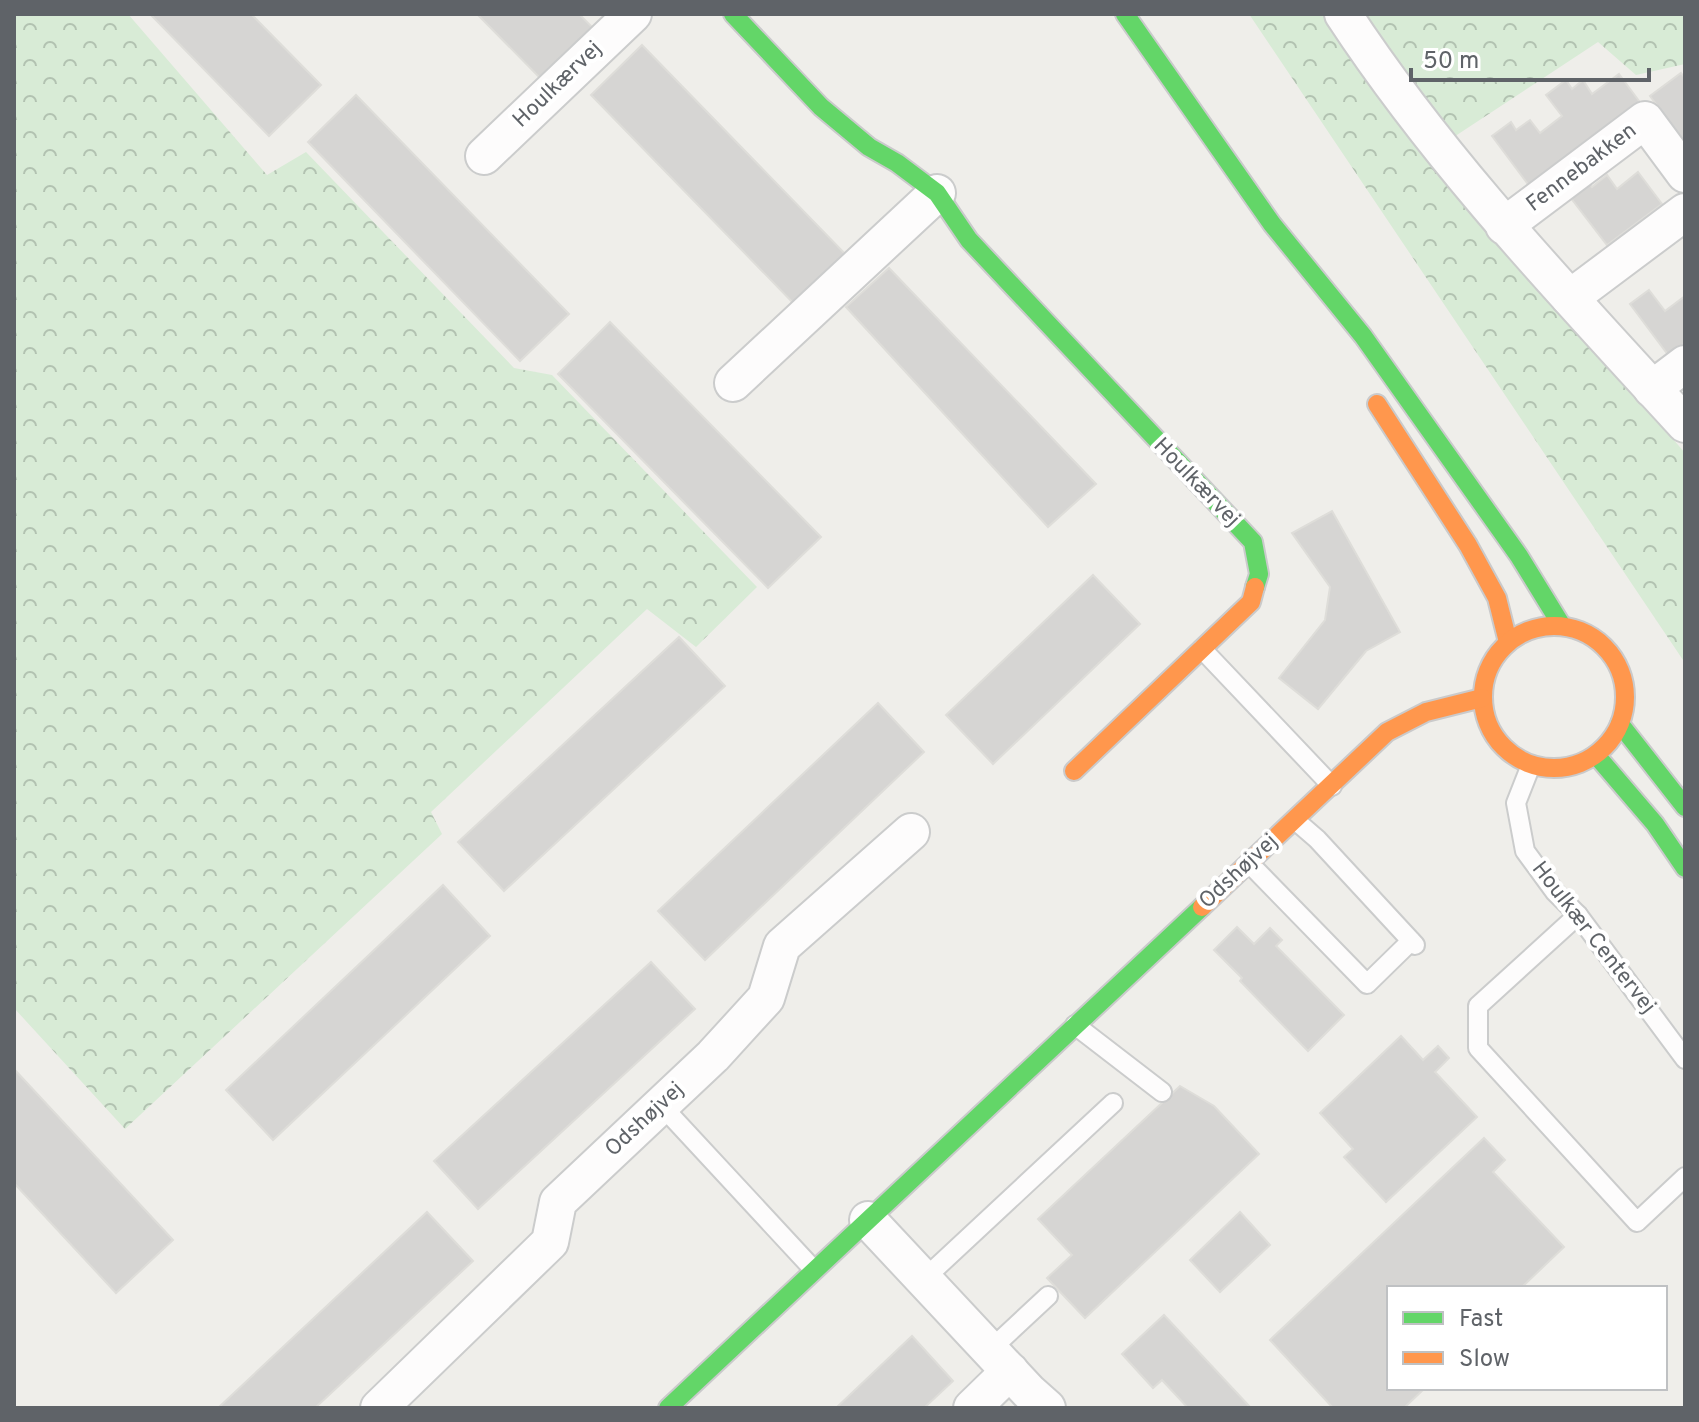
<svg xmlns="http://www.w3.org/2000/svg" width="1699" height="1422" font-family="Overpass,sans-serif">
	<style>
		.forest { fill: url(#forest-crowns) }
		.building { fill: #d6d5d3; stroke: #deddd9; stroke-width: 2 }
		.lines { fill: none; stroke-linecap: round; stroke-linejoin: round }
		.lane-casing { stroke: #cbcccc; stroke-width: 22 }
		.street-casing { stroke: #cbcccc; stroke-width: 40 }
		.fast-casing { stroke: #cacacb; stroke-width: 22 }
		.slow-casing { stroke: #cacacb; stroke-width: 22 }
		.lane { stroke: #fdfcfc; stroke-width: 18 }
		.street { stroke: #fdfcfc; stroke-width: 36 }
		.fast { stroke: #63d668; stroke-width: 18 }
		.slow { stroke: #ff974d; stroke-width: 18 }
		.labels { text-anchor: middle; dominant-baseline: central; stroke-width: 8; stroke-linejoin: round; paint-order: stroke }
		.street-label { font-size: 22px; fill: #5f6368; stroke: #fff }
	</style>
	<defs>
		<pattern id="forest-crowns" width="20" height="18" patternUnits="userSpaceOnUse" patternTransform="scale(2)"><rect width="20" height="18" fill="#d8ebd6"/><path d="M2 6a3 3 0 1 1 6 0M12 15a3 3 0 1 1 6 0" fill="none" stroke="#b2c2b1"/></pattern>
	</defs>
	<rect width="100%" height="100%" fill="#efeeea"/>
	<g class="forest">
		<polygon points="14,14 128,14 267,175 306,152 514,368 552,375 757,587 696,647 647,609 431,812 442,834 125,1129 14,1008"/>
		<polygon points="1249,14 1685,14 1685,64 1636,75 1598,42 1428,154 1685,453 1685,663"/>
	</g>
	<g class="building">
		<polygon points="150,14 251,14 321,85 269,136"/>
		<polygon points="477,14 579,14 601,36 549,87"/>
		<polygon points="642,45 852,261 801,311 591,95"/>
		<polygon points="1681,73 1685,78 1685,143 1650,96"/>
		<polygon points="1619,74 1642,105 1530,187 1492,136 1511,122 1516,130 1530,120 1540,133 1562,116 1546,95 1566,80 1572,89 1583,80 1592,94"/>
		<polygon points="356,95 569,314 520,361 308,142"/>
		<polygon points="1638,172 1662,204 1607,245 1567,193 1586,179 1592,187 1607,175 1617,189"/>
		<polygon points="889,268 1096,484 1048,527 846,307"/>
		<polygon points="1649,290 1665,311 1685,296 1685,343 1669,356 1630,304"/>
		<polygon points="610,322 821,537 768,588 558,374"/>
		<polygon points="1332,511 1400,632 1366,651 1318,709 1279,678 1325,620 1330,587 1292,533"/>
		<polygon points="1093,575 1140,624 993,764 946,715"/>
		<polygon points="679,637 725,686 504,891 458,842"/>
		<polygon points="878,703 924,752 705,960 658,911"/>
		<polygon points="443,885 490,936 273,1140 226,1090"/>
		<polygon points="1237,927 1254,944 1270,928 1282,940 1276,946 1344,1015 1308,1051 1240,981 1242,978 1214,950"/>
		<polygon points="651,962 695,1009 478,1209 434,1161"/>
		<polygon points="1401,1036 1423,1060 1438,1046 1449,1058 1435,1072 1477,1117 1386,1202 1344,1157 1353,1149 1320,1113"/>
		<polygon points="14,1069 173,1240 116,1293 14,1183"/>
		<polygon points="1180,1086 1214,1106 1259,1154 1085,1318 1047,1278 1072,1255 1038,1219"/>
		<polygon points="1484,1138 1505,1160 1493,1172 1564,1247 1521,1288 1389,1288 1389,1388 1425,1388 1404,1408 1333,1408 1270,1340"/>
		<polygon points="427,1212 473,1261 315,1408 218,1408"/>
		<polygon points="1240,1212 1270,1245 1220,1292 1190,1260"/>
		<polygon points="1164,1315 1251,1408 1188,1408 1162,1380 1153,1388 1122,1354"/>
		<polygon points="912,1336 953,1381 924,1408 836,1408"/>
	</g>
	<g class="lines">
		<g class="lane-casing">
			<g id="lane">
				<polyline points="1202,649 1332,786"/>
				<polyline points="1531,765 1516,803 1525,851 1555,892 1578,915 1685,1059"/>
				<polyline points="1295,820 1317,839 1415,945"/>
				<polyline points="1249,863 1367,984 1411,941"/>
				<polyline points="1578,915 1478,1006 1478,1048 1637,1222 1685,1177"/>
				<polyline points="1075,1025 1162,1092"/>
				<polyline points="661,1105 814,1270"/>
				<polyline points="924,1279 1113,1103"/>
				<polyline points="990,1350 1048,1296"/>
			</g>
		</g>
		<g class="street-casing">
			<g id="street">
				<path d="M 1343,14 C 1440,162 1566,294 1685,424"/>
				<polyline points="484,156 633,14"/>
				<polyline points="1504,226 1645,120 1685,174"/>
				<polyline points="1570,298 1685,212"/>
				<polyline points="733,383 937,193"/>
				<polyline points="1652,389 1685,364"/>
				<polyline points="868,1220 1029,1392 1047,1408"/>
				<polyline points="379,1408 550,1242 558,1202 713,1056 766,998 782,946 911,832"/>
				<polyline points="972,1408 1010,1371"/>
			</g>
		</g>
		<g class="fast-casing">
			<g id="fast">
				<polyline points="733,14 821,107 869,147 897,163 937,193 969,240 1253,542 1259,574 1255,587"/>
				<polyline points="1125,14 1272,224 1363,336 1519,556 1562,626"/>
				<polyline points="1620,724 1685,807"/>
				<polyline points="1596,755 1655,824 1685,868"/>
				<polyline points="668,1408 1202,907"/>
			</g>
		</g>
		<g class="slow-casing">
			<g id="slow">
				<polyline points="1377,404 1468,545 1497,598 1508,642"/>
				<circle cx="1554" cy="697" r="71"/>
				<polyline points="1074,771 1251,602 1255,587"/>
				<polyline points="1202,907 1387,732 1426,712 1482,698"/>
			</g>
		</g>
		<use href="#lane" class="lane"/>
		<use href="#street" class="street"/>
		<use href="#fast" class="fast"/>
		<use href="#slow" class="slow"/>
	</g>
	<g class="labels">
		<g class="street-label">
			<text transform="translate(558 85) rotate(-44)">Houlkærvej</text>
			<text transform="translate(1582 168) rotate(-37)">Fennebakken</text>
			<text transform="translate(1196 483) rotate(46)">Houlkærvej</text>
			<text transform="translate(1239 872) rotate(-43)">Odshøjvej</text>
			<text transform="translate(1593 938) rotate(52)">Houlkær Centervej</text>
			<text transform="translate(645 1120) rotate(-43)">Odshøjvej</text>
		</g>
	</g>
	<rect width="1699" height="1422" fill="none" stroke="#5f6368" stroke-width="32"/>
	<rect x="1387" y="1286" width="280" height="104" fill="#ffffff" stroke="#bfc1c3" stroke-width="2"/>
	<rect x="1403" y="1312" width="40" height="12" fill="#63d668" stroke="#bfc1c3" stroke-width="2"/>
	<text x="1459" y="1326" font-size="24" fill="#5f6368">Fast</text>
	<rect x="1403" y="1352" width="40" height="12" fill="#ff974d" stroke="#bfc1c3" stroke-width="2"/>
	<text x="1459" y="1366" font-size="24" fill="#5f6368">Slow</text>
	<path d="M1411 68v12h238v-12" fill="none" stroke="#5f6368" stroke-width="4"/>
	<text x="1423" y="68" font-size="24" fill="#5f6368" stroke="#ffffff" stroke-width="6" paint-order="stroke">50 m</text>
</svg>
